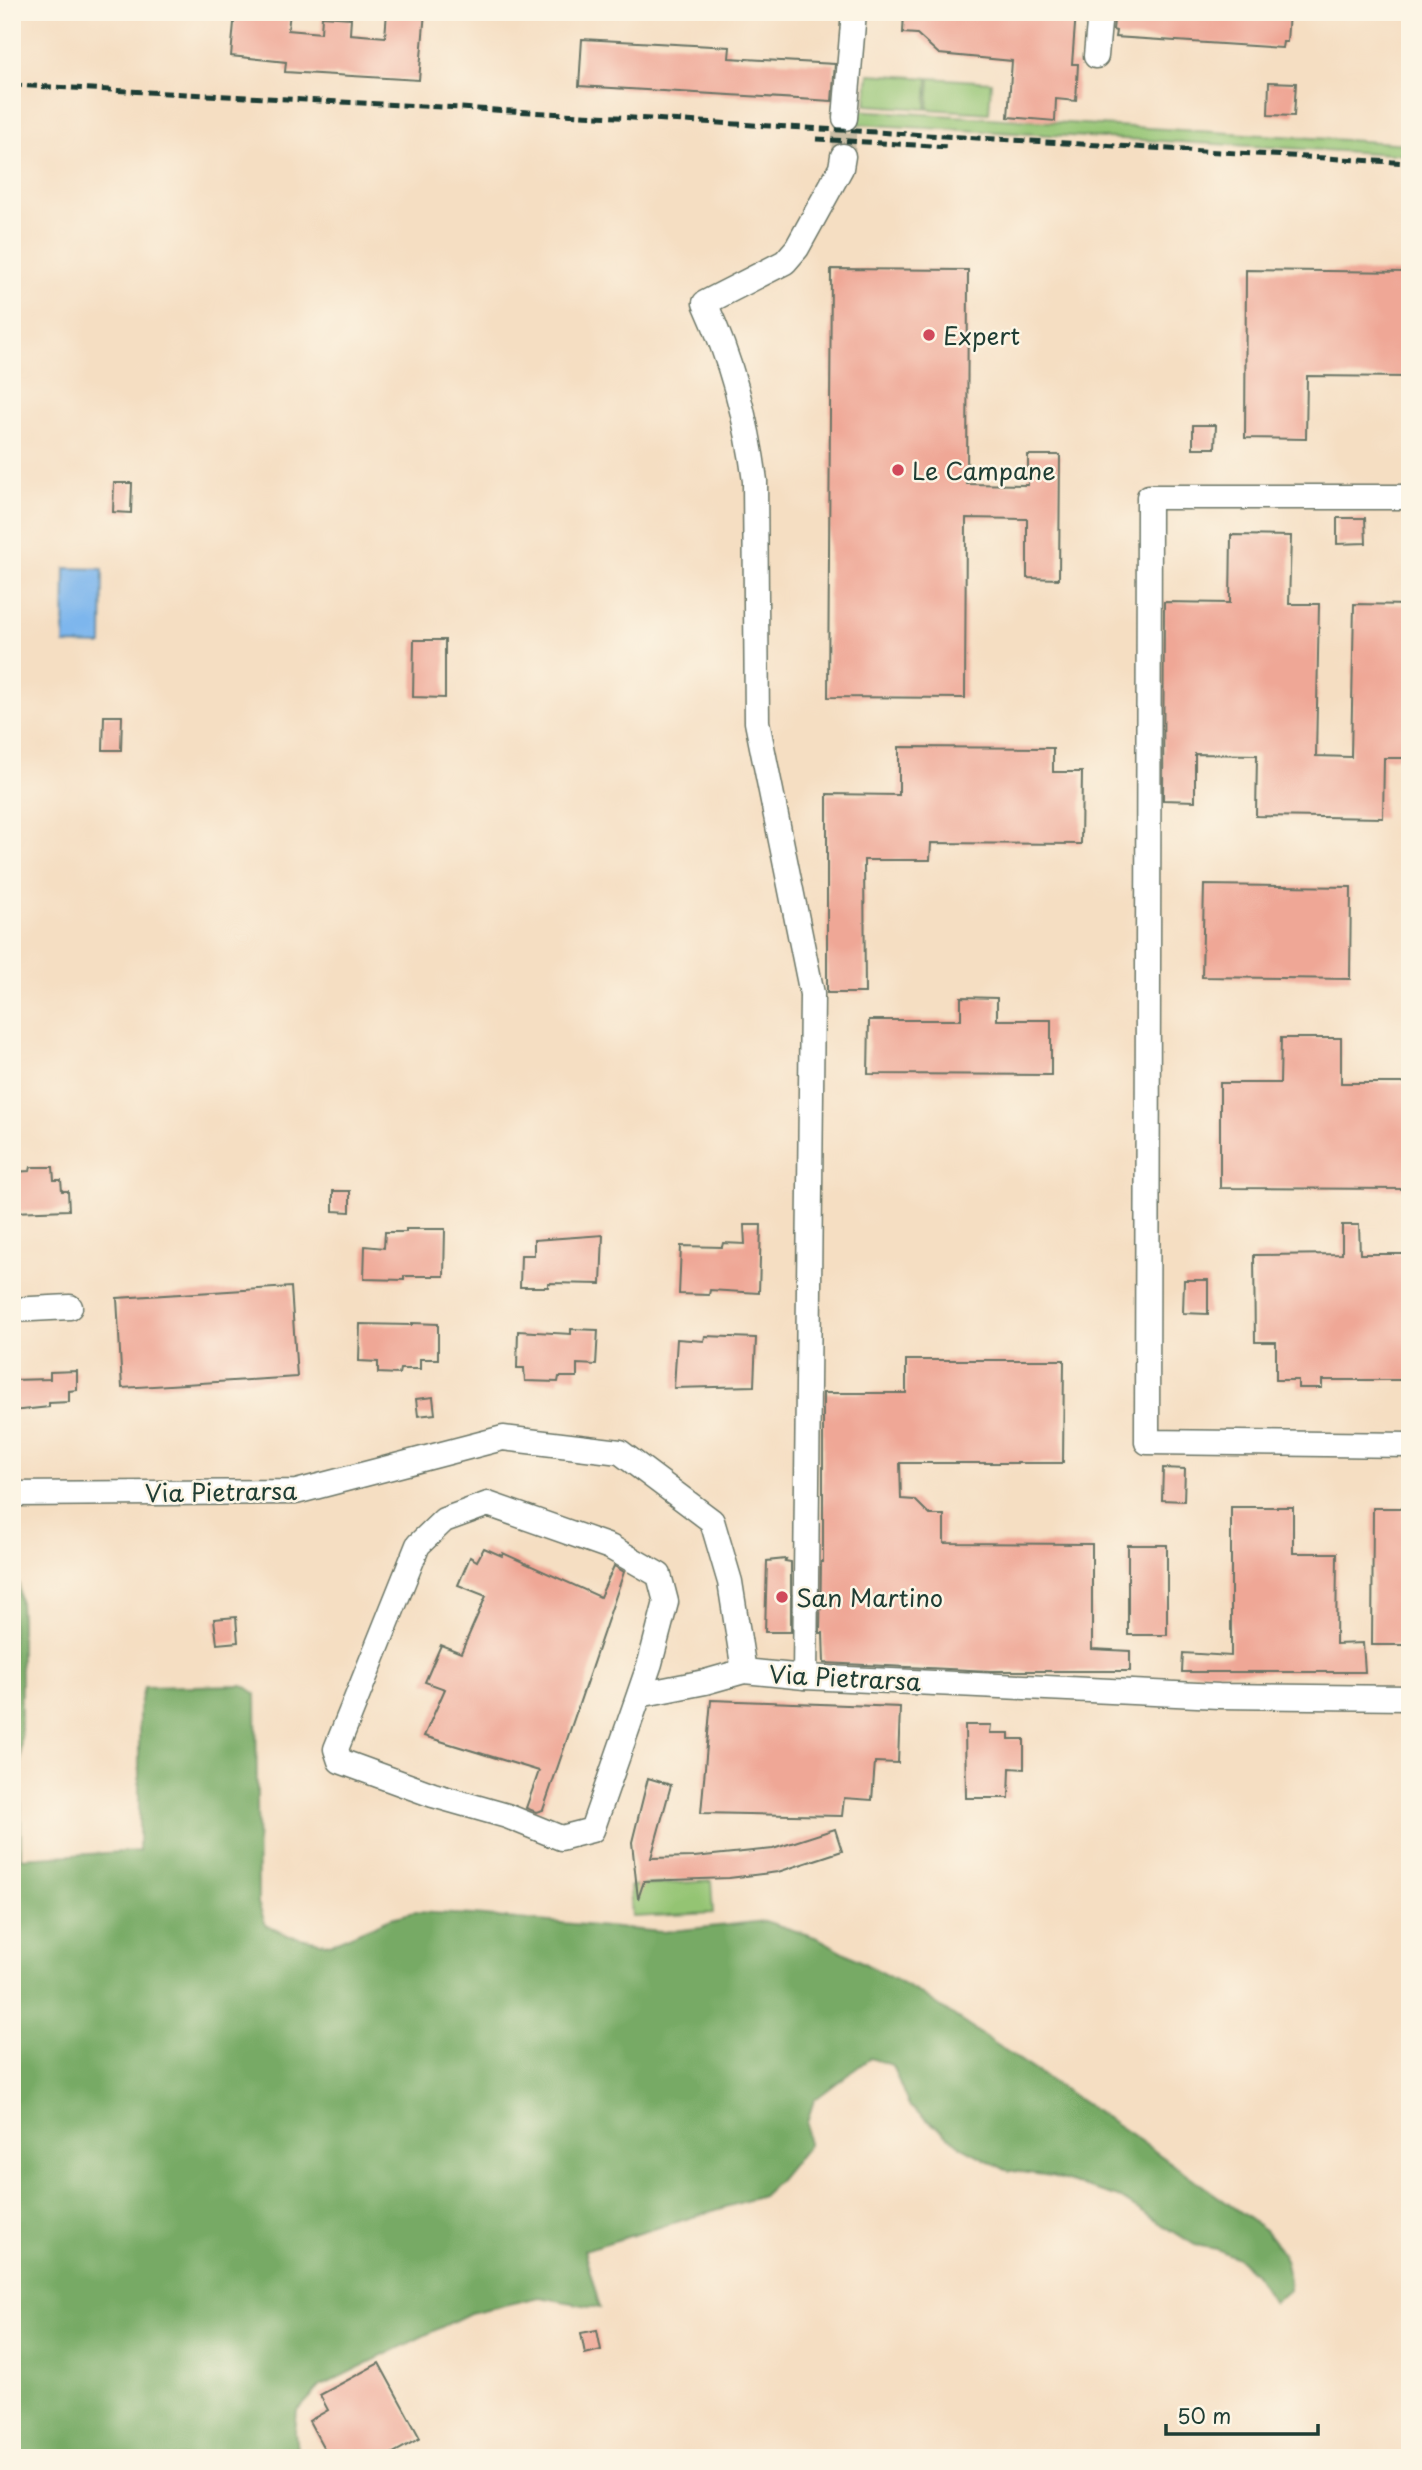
<svg xmlns="http://www.w3.org/2000/svg" width="1422" height="2470" font-family="'Playpen Sans',sans-serif">
	<style>
		.green { fill: #94c473; stroke: #5a8054; stroke-width: 2 }
		.forest { fill: #77aa65; stroke: #4b744c; stroke-width: 2 }
		.water { fill: #7db6ed; stroke: #4e7a90; stroke-width: 2 }
		.building { fill: #efa796 }
		.lines { fill: none; stroke-linecap: round; stroke-linejoin: round }
		.minor-tunnel { stroke: #cabea6; stroke-width: 24; stroke-dasharray: 24 12; stroke-linecap: butt }
		.minor-casing { stroke: #6a7566; stroke-width: 27 }
		.minor { stroke: #fff; stroke-width: 24 }
		.rail { stroke: #1f3d34; stroke-width: 5; stroke-dasharray: 10 5; stroke-linecap: butt }
		.poi-dot { fill: #d1495b; stroke: #fcf5e5; stroke-width: 2.5 }
		.labels { text-anchor: middle; dominant-baseline: central; stroke-width: 5; stroke-linejoin: round; paint-order: stroke }
		.poi-label { font-size: 24px; fill: #1f3d34; stroke: #fcf5e5; text-anchor: start }
		.street-label { font-size: 24px; fill: #1f3d34; stroke: #fcf5e5 }
	</style>
	<rect width="100%" height="100%" fill="#fcf5e5"/>
	<filter id="ink" filterUnits="userSpaceOnUse"><feTurbulence type="fractalNoise" baseFrequency=".0143" numOctaves="2"/><feDisplacementMap in="SourceGraphic" scale="14" xChannelSelector="R" yChannelSelector="G"/><feConvolveMatrix kernelMatrix="1 2 1 2 8 2 1 2 1" color-interpolation-filters="sRGB"/></filter>
	<filter id="wash" filterUnits="userSpaceOnUse"><feTurbulence type="fractalNoise" baseFrequency=".00686" numOctaves="4" result="noise"/><feDisplacementMap in="SourceGraphic" scale="28" xChannelSelector="R" yChannelSelector="G"/><feGaussianBlur stdDeviation="1.57" result="paint"/><feColorMatrix in="noise" values="0 0 0 0 0 0 0 0 0 0 0 0 0 0 0 0 0 1.4 0 .05"/><feComposite in="paint" operator="in"/></filter>
	<g filter="url(#wash)">
		<rect width="100%" height="100%" fill="#f5dec2"/>
		<g class="green">
			<polygon points="869,74 928,78 926,109 866,105"/>
			<polygon points="930,78 991,82 989,113 928,109"/>
			<polygon points="856,110 1410,144 1410,155 856,124"/>
			<polygon points="711,1881 713,1913 632,1917 630,1886"/>
		</g>
		<path class="forest" d="M 12,1582 L 19,1583 L 21,1619 L 21,1858 L 139,1851 L 139,1709 L 144,1687 L 243,1685 L 256,1694 L 258,1903 L 266,1925 L 286,1935 L 330,1944 L 391,1918 L 414,1912 L 473,1915 L 662,1932 L 765,1921 L 818,1938 L 919,1993 L 1132,2135 L 1265,2230 C 1283,2251 1289,2261 1289,2290 L 1274,2303 L 1254,2273 L 1238,2258 L 1217,2249 L 1195,2245 L 1118,2197 L 1051,2176 L 1006,2170 L 964,2148 L 909,2106 L 892,2065 L 870,2058 L 814,2100 L 807,2122 L 808,2145 L 779,2180 L 762,2196 L 584,2250 L 600,2308 L 539,2297 L 470,2313 L 321,2386 L 297,2411 L 295,2433 L 298,2458 L 12,2458 Z"/>
		<polygon class="water" points="65,568 103,569 102,645 64,644"/>
		<g id="blocks">
			<g class="building">
				<polygon points="235,12 290,12 288,30 321,33 322,16 351,18 350,34 385,37 387,12 425,12 419,80 285,72 286,62 231,56"/>
				<polygon points="904,12 1076,12 1072,64 1078,64 1076,101 1056,99 1055,121 1008,117 1012,61 939,54 917,34 903,33"/>
				<polygon points="1115,12 1289,12 1287,42 1283,42 1282,48 1115,37 1116,31 1113,30"/>
				<polygon points="582,39 730,47 729,58 835,64 832,101 579,86"/>
				<polygon points="1269,82 1296,83 1294,116 1268,115"/>
				<polygon points="831,269 968,270 967,484 1028,485 1028,455 1060,455 1059,579 1027,578 1027,519 966,518 965,698 828,697"/>
				<polygon points="1246,270 1410,272 1410,377 1307,376 1306,439 1245,438"/>
				<polygon points="1193,425 1216,425 1215,448 1193,448"/>
				<polygon points="114,483 132,483 131,513 113,512"/>
				<polygon points="1337,518 1365,518 1366,543 1337,544"/>
				<polygon points="1231,535 1291,536 1289,604 1319,604 1316,756 1351,757 1354,604 1410,605 1410,758 1384,758 1383,818 1256,816 1257,755 1195,754 1195,801 1163,800 1164,602 1230,603"/>
				<polygon points="414,640 445,640 445,698 413,697"/>
				<polygon points="104,716 122,716 121,750 103,750"/>
				<polygon points="899,747 1053,748 1053,772 1082,772 1081,844 931,843 930,860 864,860 865,993 827,993 827,794 899,795"/>
				<polygon points="1204,885 1351,887 1350,979 1202,977"/>
				<polygon points="961,997 997,998 997,1020 1051,1020 1051,1075 868,1074 869,1020 961,1020"/>
				<polygon points="1281,1038 1341,1038 1341,1083 1410,1083 1410,1189 1220,1188 1220,1083 1280,1083"/>
				<polygon points="31,1167 53,1167 54,1180 61,1180 62,1191 68,1191 69,1210 12,1212 12,1172 30,1171"/>
				<polygon points="333,1191 350,1191 350,1212 333,1211"/>
				<polygon points="744,1225 761,1225 759,1293 710,1290 709,1295 679,1294 681,1246 722,1247 723,1243 745,1244"/>
				<polygon points="1342,1225 1359,1225 1360,1254 1406,1254 1406,1262 1410,1262 1410,1380 1322,1380 1322,1388 1298,1388 1298,1380 1276,1380 1276,1342 1255,1342 1254,1255 1342,1254"/>
				<polygon points="406,1229 445,1229 444,1276 404,1276 404,1280 364,1279 365,1246 384,1248 385,1232 406,1232"/>
				<polygon points="603,1235 601,1284 548,1283 548,1287 520,1287 521,1255 534,1255 534,1240"/>
				<polygon points="1184,1280 1208,1280 1208,1314 1183,1313"/>
				<polygon points="291,1287 297,1377 122,1388 117,1298"/>
				<polygon points="412,1323 438,1324 438,1359 420,1359 420,1369 400,1369 399,1374 378,1373 378,1362 359,1361 360,1324 412,1325"/>
				<polygon points="571,1329 598,1330 596,1365 577,1364 577,1377 559,1377 558,1382 525,1381 524,1368 517,1368 518,1331 571,1334"/>
				<polygon points="705,1336 756,1338 754,1386 674,1388 677,1339 704,1341"/>
				<polygon points="906,1360 1064,1360 1063,1463 900,1463 901,1499 915,1500 930,1515 944,1515 944,1543 1092,1544 1092,1649 1130,1651 1130,1671 990,1671 824,1663 823,1633 820,1633 821,1562 823,1562 823,1393 906,1393"/>
				<polygon points="77,1371 77,1390 69,1391 69,1402 49,1403 49,1407 12,1411 12,1380 50,1379 50,1372"/>
				<polygon points="433,1397 435,1414 418,1416 416,1399"/>
				<polygon points="1163,1468 1185,1469 1184,1501 1162,1500"/>
				<polygon points="1231,1507 1293,1507 1293,1553 1337,1553 1336,1644 1363,1643 1365,1672 1182,1672 1183,1653 1231,1656"/>
				<polygon points="1373,1508 1404,1508 1404,1554 1410,1554 1410,1645 1372,1645"/>
				<rect x="1128" y="1545" width="39" height="90"/>
				<polygon points="484,1548 502,1556 503,1553 600,1597 614,1566 624,1572 543,1810 536,1812 526,1808 539,1771 424,1736 445,1689 425,1682 441,1645 461,1653 486,1596 458,1585 470,1557 477,1561"/>
				<polygon points="786,1559 785,1561 791,1562 791,1632 765,1632 767,1561"/>
				<polygon points="236,1617 238,1642 217,1644 214,1619"/>
				<polygon points="711,1700 900,1707 898,1763 875,1762 872,1800 844,1798 842,1816 701,1813"/>
				<polygon points="965,1725 991,1725 990,1733 1009,1733 1009,1739 1024,1739 1024,1769 1010,1768 1009,1798 966,1798"/>
				<polygon points="648,1778 671,1785 651,1858 694,1857 773,1849 835,1829 842,1851 778,1872 729,1878 644,1881 638,1899 632,1842"/>
				<polygon points="597,2330 601,2350 585,2354 581,2333"/>
				<polygon points="379,2363 420,2438 384,2458 329,2458 309,2421 328,2410 320,2395"/>
			</g>
		</g>
	</g>
	<g filter="url(#ink)">
		<use href="#blocks" fill-opacity="0" stroke="#6a7566" stroke-width="2"/>
		<g class="lines">
			<polyline class="minor-tunnel" points="843,156 845,118"/>
			<g class="minor-casing">
				<g id="minor">
					<polyline points="1096,56 1100,12"/>
					<polyline points="845,118 854,12"/>
					<polyline points="1410,497 1149,497 1147,1442 1410,1445"/>
					<polyline points="12,1310 70,1307"/>
					<polyline points="12,1494 296,1492 503,1438 620,1452 712,1521 730,1582 744,1671 805,1677 1219,1696 1410,1698"/>
					<path d="M 805,1677 L 812,994 L 757,722 L 755,481 C 747,419 731,360 705,303 L 785,262 L 797,248 L 841,168 L 843,156"/>
					<polyline points="639,1695 650,1663 666,1602 659,1575 610,1547 488,1504 444,1520 418,1545 336,1749 340,1761 433,1795 507,1816 561,1838 592,1830 639,1695 705,1682 744,1671"/>
				</g>
			</g>
			<use href="#minor" class="minor"/>
			<g class="rail">
				<polyline points="12,85 460,108 1410,163"/>
				<polyline points="816,139 948,147"/>
			</g>
		</g>
	</g>
	<g class="poi-dot">
		<circle cx="929" cy="335" r="7"/>
		<circle cx="898" cy="470" r="7"/>
		<circle cx="782" cy="1597" r="7"/>
	</g>
	<g class="labels">
		<g class="poi-label">
			<text x="943" y="335">Expert</text>
			<text x="912" y="470">Le Campane</text>
			<text x="796" y="1597">San Martino</text>
		</g>
		<g class="street-label">
			<text transform="translate(221 1491) rotate(-1)">Via Pietrarsa</text>
			<text transform="translate(845 1677) rotate(3)">Via Pietrarsa</text>
		</g>
	</g>
	<rect width="1422" height="2470" fill="none" stroke="#fcf5e5" stroke-width="42"/>
	<path d="M1166 2424v10h152v-10" fill="none" stroke="#1f3d34" stroke-width="3.5"/>
	<text x="1177" y="2424" font-size="21" fill="#1f3d34" stroke="#fcf5e5" stroke-width="5" paint-order="stroke">50 m</text>
</svg>
